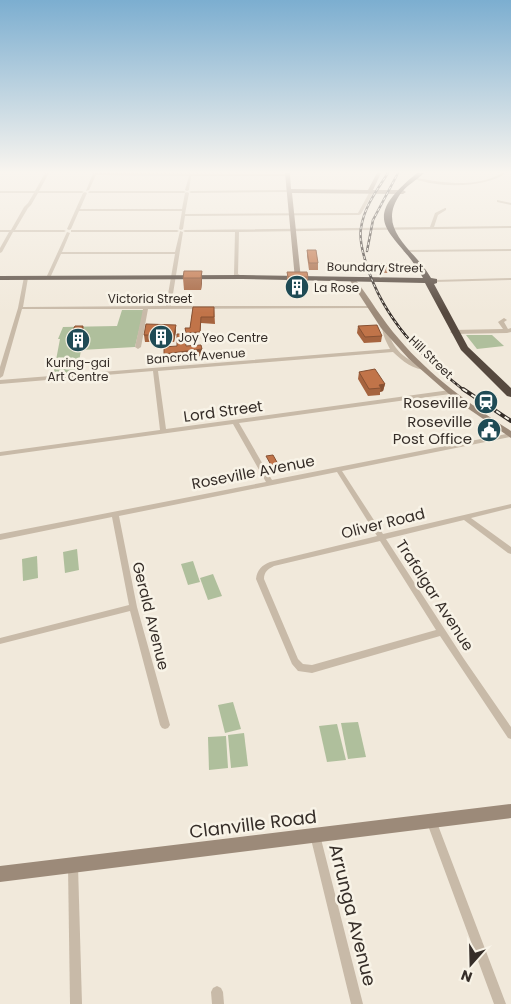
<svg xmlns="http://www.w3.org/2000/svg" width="511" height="1004" font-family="Poppins,sans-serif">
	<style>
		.green { fill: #afbf9c }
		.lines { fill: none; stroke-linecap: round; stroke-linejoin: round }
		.street { fill: #c8baa8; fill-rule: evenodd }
		.secondary { fill: #9c8a79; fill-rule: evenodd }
		.highway { fill: #56493f; fill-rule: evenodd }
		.rail-far1-casing { stroke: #352d28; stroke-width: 2.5 }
		.rail-casing { stroke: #352d28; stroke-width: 4 }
		.rail-far1 { stroke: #f8f3e7; stroke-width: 1; stroke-dasharray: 3; stroke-linecap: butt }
		.rail { stroke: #f8f3e7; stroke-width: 2; stroke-dasharray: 5; stroke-linecap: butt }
		.wall { fill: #a6643f }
		.shaded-wall { fill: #875133 }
		.building { fill: #c17449; stroke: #875133 }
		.labels { text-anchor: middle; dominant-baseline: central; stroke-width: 5; stroke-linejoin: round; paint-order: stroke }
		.far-street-label { font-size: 12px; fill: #352d28; stroke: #f8f3e7 }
		.far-poi-label { font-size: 12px; fill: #352d28; stroke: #f8f3e7; text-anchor: start }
		.poi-label { font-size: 15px; fill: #352d28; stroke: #f8f3e7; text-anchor: end }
		.street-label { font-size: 15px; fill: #352d28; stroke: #f8f3e7 }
		.near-street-label { font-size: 18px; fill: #352d28; stroke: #f8f3e7 }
	</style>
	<rect width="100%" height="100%" fill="#f1e9db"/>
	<g class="green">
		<polygon points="122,310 144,310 135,347 81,350 77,374 53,376 60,339 58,339 63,327 117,326"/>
		<polygon points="466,335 492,335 504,346 477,349"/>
		<polygon points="77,549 79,570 65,573 63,552"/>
		<polygon points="37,556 38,578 23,581 22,559"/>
		<polygon points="193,561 200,582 188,585 181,564"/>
		<polygon points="213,574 222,596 208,600 200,578"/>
		<polygon points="233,702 241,729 225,733 218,705"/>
		<polygon points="358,722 366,757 348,759 341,723"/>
		<polygon points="337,724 346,760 327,762 319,726"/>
		<polygon points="244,733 248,766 231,768 228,735"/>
		<polygon points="226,736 228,768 209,770 208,737"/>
	</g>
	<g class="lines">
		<g class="street">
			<polygon points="45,173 49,173 39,191 82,191 84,192 82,193 38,193 31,205 28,208 15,230 64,230 66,231 64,232 13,232 2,252 0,253 0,248 9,232 0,232 0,230 11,230 24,207 28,203 34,193 0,193 0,191 35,191"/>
			<polygon points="93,173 287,174 289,175 287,176 191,176 189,190 187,191 185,190 189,176 96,175 89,190 86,191"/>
			<path d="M 502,173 L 506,173 C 486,188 438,188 415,179 L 417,178 C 444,183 477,188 502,173 Z"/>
			<polygon points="289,190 290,190 290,192 191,193 189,192 191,191"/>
			<polygon points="369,190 371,190 373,193 361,214 359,215 185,216 183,229 181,230 179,229 182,211 79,211 71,229 69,230 67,229 83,193 85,192 87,193 80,209 182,209 185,193 187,192 189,193 185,214 358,213 369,193"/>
			<polygon points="90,191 184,191 186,192 184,193 89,193 88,192"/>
			<polygon points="497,200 511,203 511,205 497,202"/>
			<polygon points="445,208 446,208 446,210 438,215 434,227 511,226 511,228 239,232 238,274 244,277 242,278 234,275 235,232 185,232 183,231 185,230 430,227 435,213"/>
			<polygon points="71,230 177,230 179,231 177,232 71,232"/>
			<polygon points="180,231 183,232 171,306 371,306 373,307 371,308 148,309 141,347 138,349 135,347 143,309 22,309 3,376 0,378 0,367 18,308 24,277 28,278 23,307 166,306 175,254 61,254 50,278 46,279 46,278 67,232 70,233 62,252 175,252"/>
			<polygon points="511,249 511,251 405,252 403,251 405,250"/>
			<polygon points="511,278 511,280 434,282 432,281 434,280"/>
			<polygon points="504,318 507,320 504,322 508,329 511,328 511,332 507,333 453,334 450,332 453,330 503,329 498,322"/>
			<path d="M 385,325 L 388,327 C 390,349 407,361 427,368 L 427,370 C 414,370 402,361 393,352 L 158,371 L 166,429 L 450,390 L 453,392 L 450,394 L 239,423 L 272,480 L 511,433 L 511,437 L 510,437 L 342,471 L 383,534 L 511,504 L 511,508 L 471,518 L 511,547 L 511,554 L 508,553 L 464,520 L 386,539 L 464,659 L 511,727 L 511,739 L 508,738 L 440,636 L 312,673 L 298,671 L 292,664 L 256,579 C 257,570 262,565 270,562 L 377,536 L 337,472 L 119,516 L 137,607 L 170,725 L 168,728 L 165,729 L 162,728 L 160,725 L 130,611 L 0,644 L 0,638 L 129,605 L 112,517 L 0,540 L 0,534 L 266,482 L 233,424 L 0,456 L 0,452 L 160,430 L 153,371 L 0,384 L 0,380 L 390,349 C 386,341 383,336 382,327 ZM 380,541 L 436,630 L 312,665 L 303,664 L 298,659 L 264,579 C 264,572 268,569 274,566 Z"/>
			<polygon points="431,815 435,816 436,820 506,1004 494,1004 426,820 427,816"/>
			<polygon points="315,830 319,831 320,835 363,1004 351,1004 310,835 311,831"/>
			<polygon points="73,861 77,862 78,866 82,1004 70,1004 68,866 69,862"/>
			<polygon points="217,986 221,988 223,992 224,1004 212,1004 211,992 213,988"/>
		</g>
		<g class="secondary">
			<polygon points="285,173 290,173 291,189 368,190 377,173 381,173 373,190 403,190 406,192 403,194 292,193 301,279 298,281 295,279"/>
			<path d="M 350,278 L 354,278 C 370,298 382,320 399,339 C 430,376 471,405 511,431 L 511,438 L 457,401 L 409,359 L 381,328 L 349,279 Z"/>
			<polygon points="511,804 511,818 0,882 0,866"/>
		</g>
		<path class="highway" d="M 417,173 L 424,173 C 417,180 407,185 401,193 C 374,230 415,249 431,278 L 437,279 L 437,283 L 434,284 L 468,347 L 511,388 L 511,397 L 507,396 L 461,350 L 425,283 L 242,279 L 0,280 L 0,276 L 242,275 L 423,278 C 397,230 353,225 417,173 Z"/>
		<g class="rail-far1-casing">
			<g id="rail-far1">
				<path d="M 388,173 C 377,190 364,207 361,228 C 359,240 363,254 367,266 C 384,319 421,357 465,391"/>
				<polyline points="367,251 373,220 398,173"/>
			</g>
		</g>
		<g class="rail-casing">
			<polyline id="rail" points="463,389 511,421"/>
		</g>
		<use href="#rail-far1" class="rail-far1"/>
		<use href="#rail" class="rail"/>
	</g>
	<g class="wall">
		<polygon points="307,250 318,263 318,270 309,270 307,256"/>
		<polygon points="381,264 392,269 392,273 382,273 381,268"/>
		<polygon points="202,271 202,283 201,290 184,290 183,278"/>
		<polygon points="287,272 308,277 307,289 287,289"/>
		<polygon points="193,307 214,307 215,324 201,323 200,339 186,339 185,328 190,328"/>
		<polygon points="83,326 84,333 83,343 71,343 69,336"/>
		<polygon points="358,326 382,336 381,342 364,343 357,333"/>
		<polygon points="176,331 174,342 145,342 144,335"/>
		<polygon points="359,372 385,384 383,391 380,392 380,395 368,396 358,379"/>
	</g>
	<g class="shaded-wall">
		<polygon points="202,271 202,283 201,290 201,278"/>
		<polygon points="176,325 176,331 174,342 174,335"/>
		<polygon points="83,326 84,333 83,343 81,336"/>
		<polygon points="202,349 202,356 165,360 164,354"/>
		<polygon points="385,384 383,391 380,392 381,388 379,385"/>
		<polygon points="278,464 278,466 271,468 271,465"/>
	</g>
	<g class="building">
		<polygon points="307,250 316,250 318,263 309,263"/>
		<polygon points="381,264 390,264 392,269 383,269"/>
		<polygon points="184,271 202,271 201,278 183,278"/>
		<polygon points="287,272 307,272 308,277 288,277"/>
		<polygon points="193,307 214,307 214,317 201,317 200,332 186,333 185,328 190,328"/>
		<polygon points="146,324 176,325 174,335 144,335"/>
		<polygon points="377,325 382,336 365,337 358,326"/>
		<polygon points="75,326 83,326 81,336 69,336"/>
		<polygon points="177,334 185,334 186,346 201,345 202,349 164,354 164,347 177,346"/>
		<polygon points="375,369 385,384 379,385 381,388 369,389 359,372"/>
		<polygon points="273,455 278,464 271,465 266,456"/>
	</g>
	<linearGradient id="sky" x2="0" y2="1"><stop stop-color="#7caed0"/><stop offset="0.55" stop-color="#f9f5ef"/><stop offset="1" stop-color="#f9f5ef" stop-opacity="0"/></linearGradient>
	<rect width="511" height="313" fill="url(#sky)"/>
	<defs>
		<g id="building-disc" transform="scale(1.25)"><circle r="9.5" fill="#1f4b55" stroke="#f8f3e7"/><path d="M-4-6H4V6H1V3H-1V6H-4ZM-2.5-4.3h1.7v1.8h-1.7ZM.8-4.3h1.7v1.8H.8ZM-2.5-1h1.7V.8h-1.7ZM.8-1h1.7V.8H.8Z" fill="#fff"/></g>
		<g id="station-disc" transform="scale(1.25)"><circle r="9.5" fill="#1f4b55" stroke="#f8f3e7"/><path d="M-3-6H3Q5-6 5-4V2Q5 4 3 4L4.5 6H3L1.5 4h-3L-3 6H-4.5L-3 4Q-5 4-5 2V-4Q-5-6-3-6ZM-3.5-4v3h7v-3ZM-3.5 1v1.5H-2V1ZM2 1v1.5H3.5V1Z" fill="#fff"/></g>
		<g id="civic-disc" transform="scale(1.25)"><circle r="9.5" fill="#1f4b55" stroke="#f8f3e7"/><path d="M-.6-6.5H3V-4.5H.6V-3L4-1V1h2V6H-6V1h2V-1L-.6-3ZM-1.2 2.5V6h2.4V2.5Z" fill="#fff"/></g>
	</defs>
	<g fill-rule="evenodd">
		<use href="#building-disc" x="297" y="287"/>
		<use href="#building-disc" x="161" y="337"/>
		<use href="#building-disc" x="78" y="340"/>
		<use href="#station-disc" x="486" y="402"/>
		<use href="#civic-disc" x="489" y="430"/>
	</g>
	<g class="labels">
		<g class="far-street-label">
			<text transform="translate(375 267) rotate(1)">Boundary Street</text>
			<text x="150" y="298">Victoria Street</text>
			<text transform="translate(196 356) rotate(-4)">Bancroft Avenue</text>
			<text transform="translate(431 357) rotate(44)">Hill Street</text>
		</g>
		<g class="far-poi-label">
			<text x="314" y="287">La Rose</text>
			<text x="178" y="337">Joy Yeo Centre</text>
			<text x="78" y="362" text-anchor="middle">Kuring-gai<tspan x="78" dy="14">Art Centre</tspan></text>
		</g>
		<g class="poi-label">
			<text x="468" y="402">Roseville</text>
			<text x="472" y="421">Roseville<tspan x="472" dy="17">Post Office</tspan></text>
		</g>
		<g class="street-label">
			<text transform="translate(223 411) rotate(-8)">Lord Street</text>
			<text transform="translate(253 472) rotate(-11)">Roseville Avenue</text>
			<text transform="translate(383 523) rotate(-14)">Oliver Road</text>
			<text transform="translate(435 595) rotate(57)">Trafalgar Avenue</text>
			<text transform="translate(151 616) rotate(76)">Gerald Avenue</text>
		</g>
		<g class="near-street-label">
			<text transform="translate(253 824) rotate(-7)">Clanville Road</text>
			<text transform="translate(353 915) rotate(76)">Arrunga Avenue</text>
		</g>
	</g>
	<g transform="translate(471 964) rotate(200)" stroke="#f8f3e7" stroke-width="4" paint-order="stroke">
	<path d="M0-4L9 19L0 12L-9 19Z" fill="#352d28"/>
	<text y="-8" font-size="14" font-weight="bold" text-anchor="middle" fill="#352d28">N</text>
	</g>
</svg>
